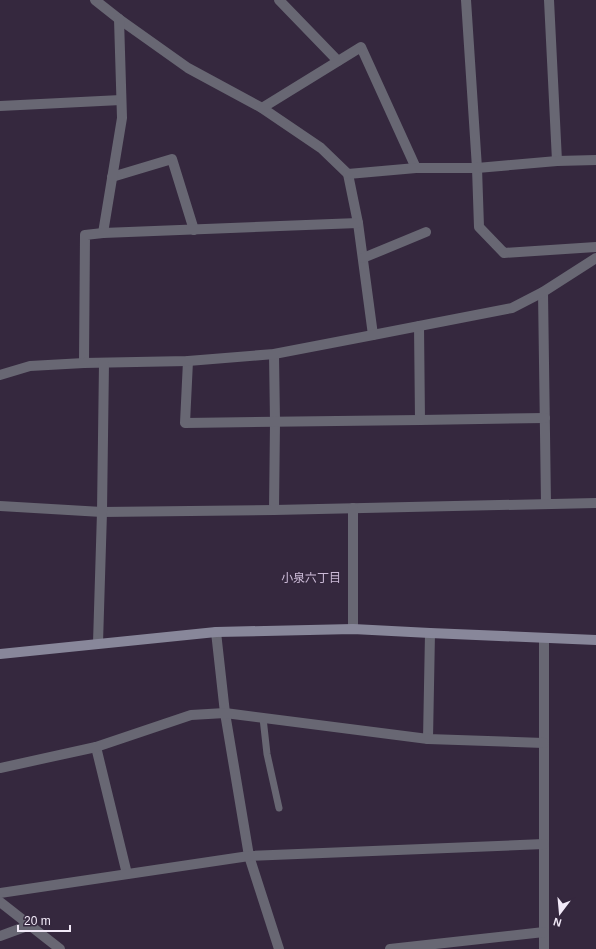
<svg xmlns="http://www.w3.org/2000/svg" width="596" height="949" font-family="Helvetica,'Noto Sans JP',sans-serif">
	<style>
		.lines { fill: none; stroke-linecap: round; stroke-linejoin: round }
		.lane { stroke: #686773; stroke-width: 7 }
		.street { stroke: #686773; stroke-width: 10 }
		.secondary { stroke: #88879a; stroke-width: 10 }
		.labels { text-anchor: middle; dominant-baseline: central; stroke-width: 3; stroke-linejoin: round; paint-order: stroke }
		.neighbourhood-label { font-size: 12px; fill: #cbbad6; stroke: #35283e }
	</style>
	<rect width="100%" height="100%" fill="#35283e"/>
	<g class="lines">
		<polyline class="lane" points="263,718 267,754 279,808"/>
		<g class="street">
			<polyline points="95,0 119,19 188,68 262,108 321,148 348,174 358,223 373,335"/>
			<polyline points="279,0 338,61"/>
			<polyline points="466,0 477,168 479,227 504,253 596,247"/>
			<polyline points="549,0 557,161"/>
			<polyline points="0,106 121,100"/>
			<polyline points="262,108 361,47 416,168"/>
			<polyline points="348,174 416,168 477,168 557,161 596,160"/>
			<polyline points="112,177 172,159 194,230"/>
			<polyline points="103,233 122,118 119,19"/>
			<polyline points="363,258 426,232"/>
			<polyline points="543,292 546,504"/>
			<polyline points="419,326 420,420"/>
			<polyline points="274,354 275,422 274,510"/>
			<polyline points="188,361 185,423 420,420 545,418"/>
			<polyline points="84,363 85,235 103,233 358,223"/>
			<polyline points="0,375 30,366 84,363 188,361 274,354 373,335 512,308 543,292 596,258"/>
			<polyline points="0,506 102,512 274,510 596,503"/>
			<polyline points="353,629 353,508"/>
			<polyline points="216,632 225,713 249,856 279,949"/>
			<polyline points="544,638 544,949"/>
			<polyline points="98,643 102,512 104,363"/>
			<polyline points="428,739 430,633"/>
			<polyline points="96,747 127,874"/>
			<polyline points="0,768 96,747 191,715 225,713 428,739 544,743"/>
			<polyline points="0,893 249,856 544,844"/>
			<polyline points="0,902 60,949"/>
			<polyline points="0,936 30,925"/>
			<polyline points="390,949 544,932"/>
		</g>
		<polyline class="secondary" points="0,654 216,632 353,629 430,633 596,640"/>
	</g>
	<g class="labels">
		<g class="neighbourhood-label">
			<text x="311" y="578">小泉六丁目</text>
		</g>
	</g>
	<g transform="translate(560 913) rotate(196)" stroke="#35283e" stroke-width="3" paint-order="stroke">
	<path d="M0-3L7 15L0 10L-7 15Z" fill="#f2eaf8"/>
	<text y="-6" font-size="11" font-weight="bold" text-anchor="middle" fill="#f2eaf8">N</text>
	</g>
	<path d="M18 925v6h52v-6" fill="none" stroke="#f2eaf8" stroke-width="2"/>
	<text x="24" y="925" font-size="12" fill="#f2eaf8" stroke="#35283e" stroke-width="3" paint-order="stroke">20 m</text>
</svg>
